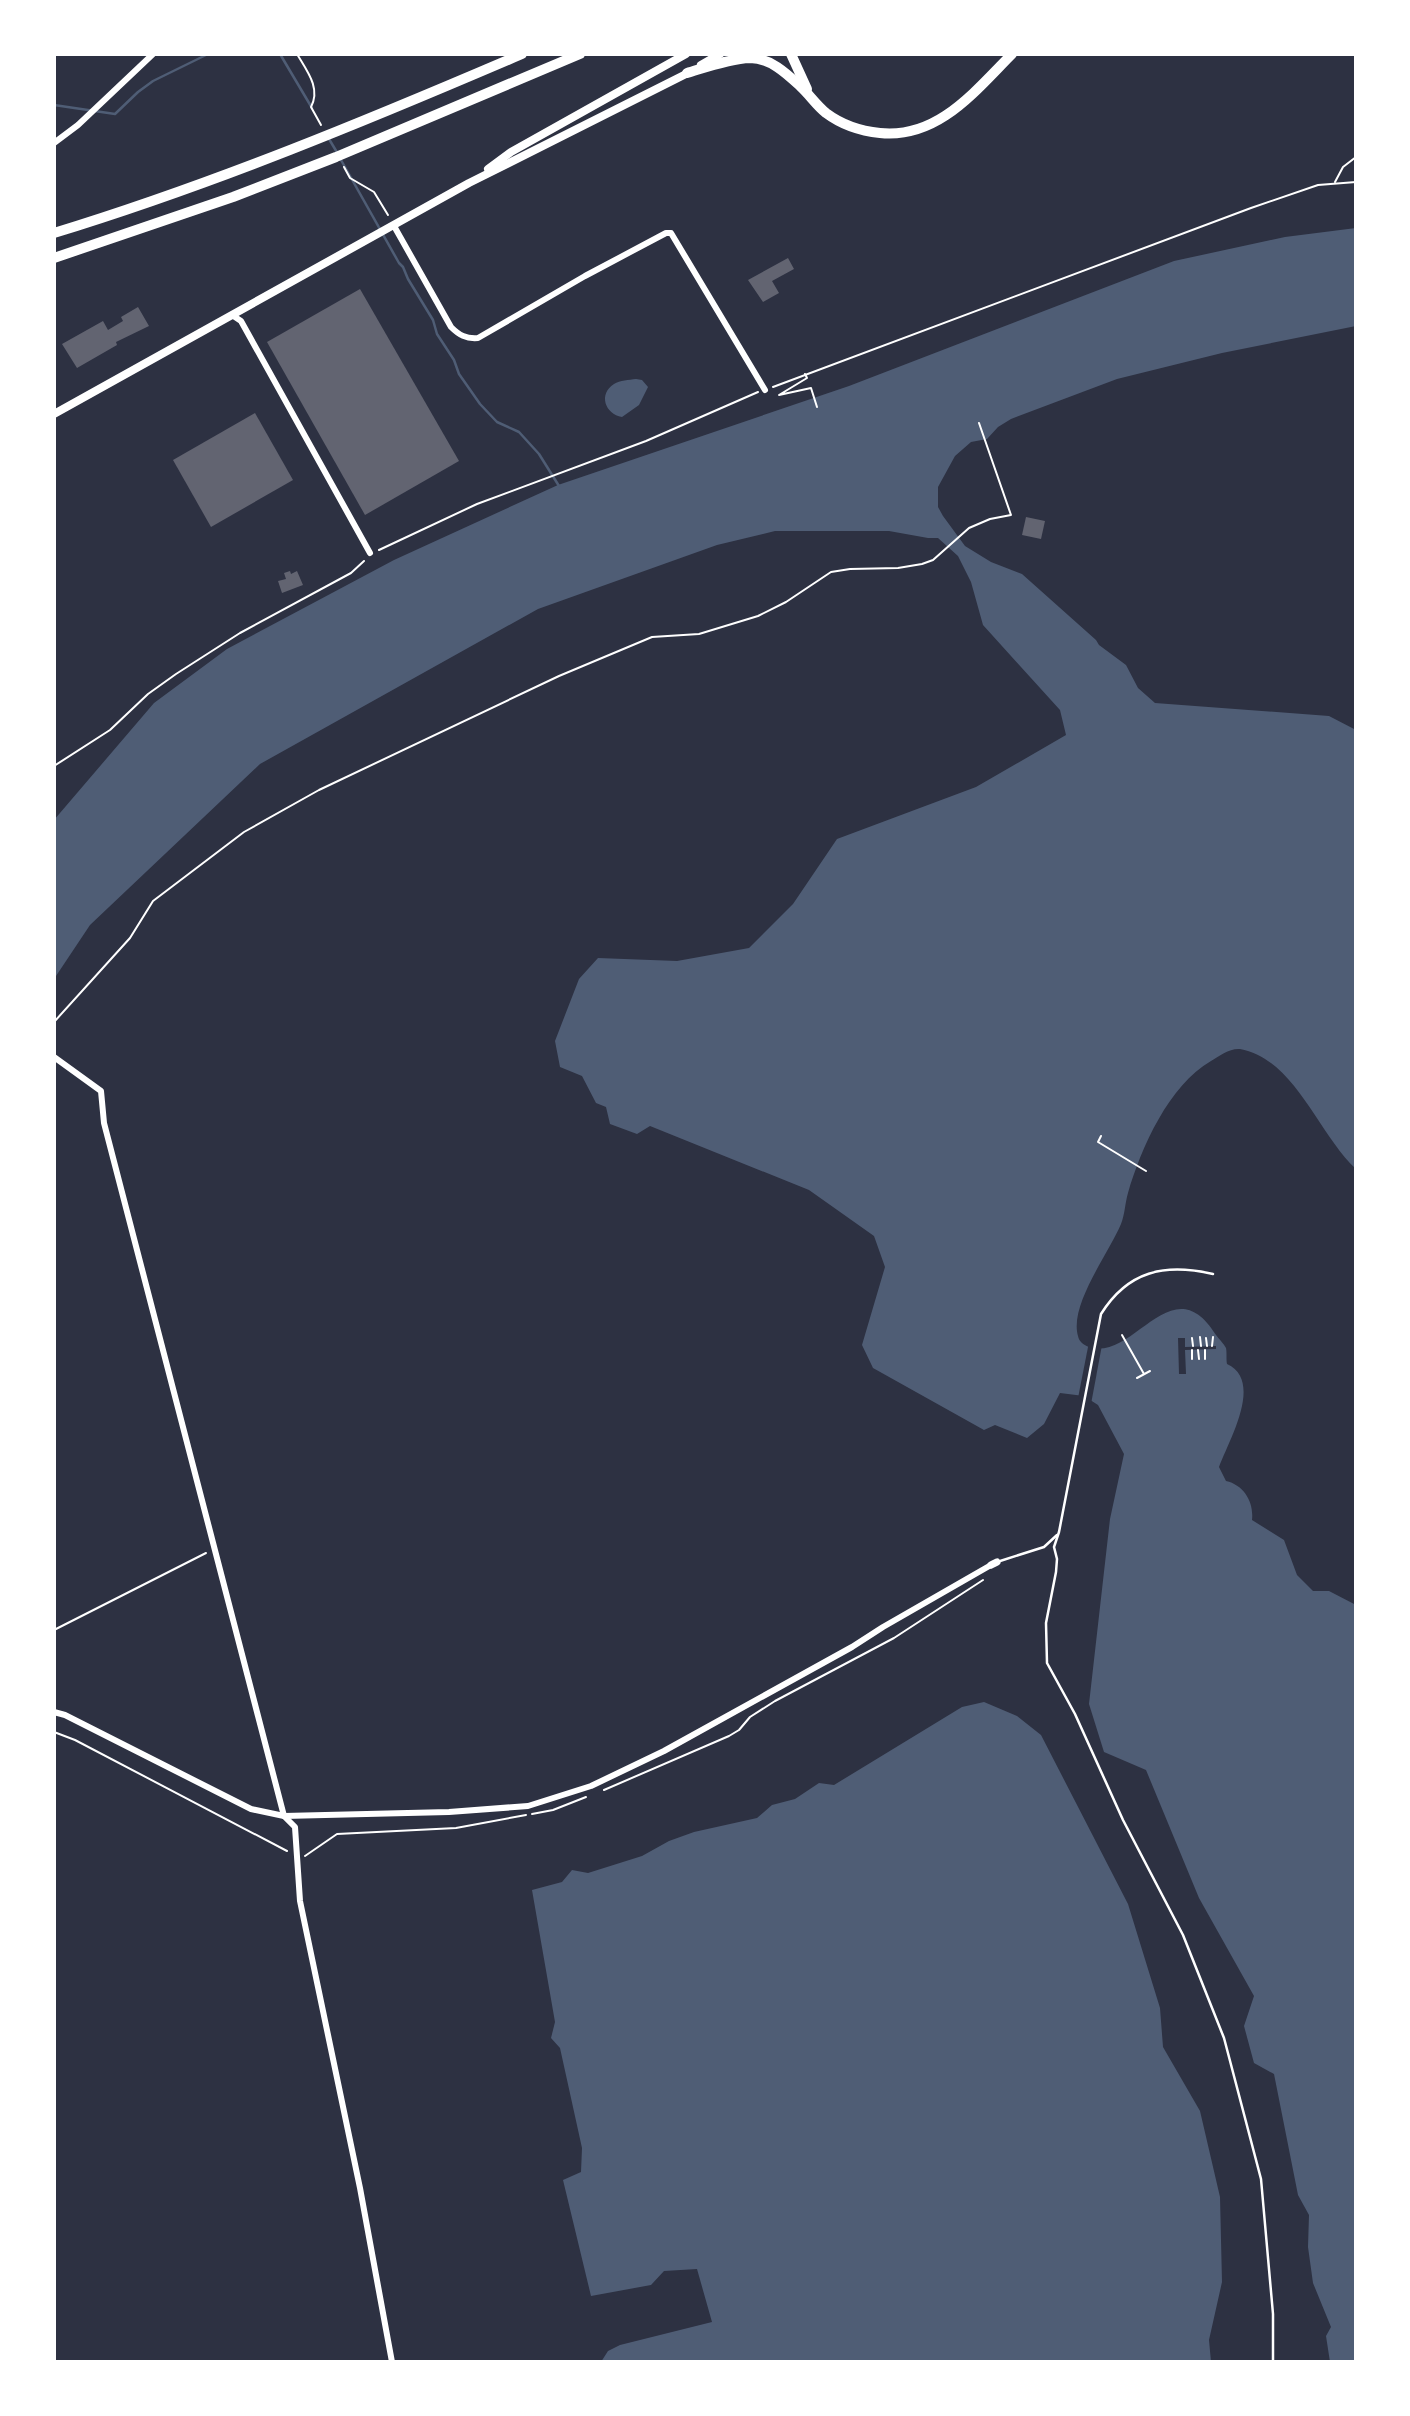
<svg xmlns="http://www.w3.org/2000/svg" width="1410" height="2416" font-family="'Public Sans',sans-serif">
	<style>
		.water { fill: #4f5d75 }
		.pier { fill: #2d3142 }
		.lines { fill: none; stroke-linecap: round; stroke-linejoin: round }
		.stream { stroke: #4f5d75; stroke-width: 2.5 }
		.building { fill: #626471 }
		.path { stroke: #fff; stroke-width: 2 }
		.service { stroke: #fff; stroke-width: 2.5 }
		.minor { stroke: #fff; stroke-width: 6 }
		.tertiary { stroke: #fff; stroke-width: 7 }
		.secondary { stroke: #fff; stroke-width: 8 }
		.motorway { stroke: #fff; stroke-width: 10 }
	</style>
	<rect width="100%" height="100%" fill="#2d3142"/>
	<g class="water">
		<path d="M 1356,228 L 1356,326 L 1222,353 L 1117,379 L 1011,419 L 998,427 L 987,439 L 971,442 L 955,456 L 938,487 L 938,507 L 943,516 L 965,546 L 991,562 L 1022,574 L 1096,640 L 1099,645 L 1126,665 L 1138,688 L 1155,703 L 1329,716 L 1356,730 L 1356,1169 C 1318,1134 1295,1059 1240,1049 C 1230,1048 1219,1056 1211,1061 C 1169,1085 1141,1148 1128,1193 C 1125,1203 1125,1214 1121,1224 C 1109,1253 1069,1305 1078,1336 C 1079,1342 1084,1345 1089,1347 C 1134,1362 1172,1264 1216,1335 C 1219,1339 1224,1344 1226,1348 C 1227,1352 1226,1359 1227,1364 C 1264,1381 1229,1440 1219,1467 L 1226,1481 C 1244,1485 1254,1502 1252,1520 L 1284,1540 L 1297,1575 L 1313,1591 L 1329,1591 L 1356,1605 L 1356,2362 L 1330,2362 L 1326,2336 L 1331,2327 L 1313,2283 L 1308,2247 L 1309,2215 L 1298,2195 L 1274,2074 L 1254,2063 L 1244,2026 L 1254,1996 L 1199,1898 L 1146,1770 L 1104,1752 L 1089,1704 L 1110,1519 L 1124,1454 L 1098,1405 L 1084,1396 L 1060,1393 L 1044,1424 L 1027,1438 L 995,1425 L 984,1430 L 873,1368 L 862,1345 L 885,1267 L 874,1236 L 809,1190 L 650,1126 L 637,1134 L 610,1124 L 606,1107 L 596,1103 L 582,1076 L 560,1067 L 555,1041 L 579,979 L 598,958 L 677,961 L 749,948 L 793,904 L 837,839 L 976,787 L 1066,735 L 1060,710 L 983,625 L 971,582 L 958,556 L 938,538 L 928,538 L 889,531 L 775,531 L 717,545 L 538,609 L 260,764 L 90,925 L 54,979 L 54,820 L 154,703 L 227,649 L 394,560 L 558,485 L 849,386 L 1174,261 L 1285,237 Z"/>
		<path d="M 636,379 L 642,380 L 648,387 L 639,405 L 622,417 C 605,414 598,394 614,384 C 620,380 629,380 636,379 Z"/>
		<polygon points="984,1702 1017,1716 1041,1735 1128,1904 1160,2008 1163,2047 1200,2111 1220,2197 1222,2282 1209,2340 1211,2362 601,2362 608,2351 620,2345 712,2322 697,2269 664,2271 651,2285 591,2296 563,2180 581,2172 582,2148 560,2048 551,2038 555,2022 532,1890 562,1882 572,1870 588,1873 642,1856 669,1841 694,1832 757,1818 772,1805 795,1799 819,1783 834,1785 962,1707"/>
	</g>
	<g class="pier">
		<polygon points="1178,1338 1185,1338 1185,1347 1216,1346 1216,1349 1185,1350 1186,1374 1179,1374"/>
		<polygon points="1089,1342 1102,1345 1091,1404 1078,1398"/>
	</g>
	<g class="lines">
		<g class="stream">
			<polyline points="280,54 312,108"/>
			<polyline points="54,105 115,114 138,92 153,81 208,54"/>
			<polyline points="329,139 338,154"/>
			<polyline points="341,160 399,263 403,267 408,279 433,320 437,334 454,360 459,374 480,404 497,422 519,432 539,454 559,486"/>
		</g>
	</g>
	<g class="building">
		<polygon points="788,258 794,269 772,281 779,293 763,302 748,280"/>
		<polygon points="360,289 459,461 365,515 267,342"/>
		<polygon points="138,307 149,326 116,342 117,345 77,368 62,344 103,321 108,330 123,321 121,317"/>
		<polygon points="255,413 293,480 211,527 173,460"/>
		<polygon points="1026,517 1045,521 1041,539 1022,535"/>
		<polygon points="290,571 291,574 297,571 303,585 282,593 278,581 286,579 284,573"/>
	</g>
	<g class="lines">
		<g class="path">
			<path d="M 297,54 C 307,71 321,88 311,107 L 321,125"/>
			<polyline points="344,167 350,178 374,192 388,215"/>
			<polyline points="1335,182 1343,167 1356,157"/>
			<polyline points="805,374 807,378 779,395 811,388 817,407"/>
			<polyline points="773,387 1251,208 1318,185 1356,182"/>
			<polyline points="379,550 477,504 646,441 758,392"/>
			<polyline points="54,766 110,730 148,694 176,674 240,633 351,573 364,561"/>
			<polyline points="54,1022 130,938 153,901 244,832 319,790 559,676 652,637 699,634 758,616 786,602 831,572 850,569 898,568 922,564 933,560 969,528 990,519 1011,515 979,423"/>
			<polyline points="1101,1136 1098,1142 1146,1171"/>
			<polyline points="1122,1335 1144,1374"/>
			<polyline points="1200,1337 1201,1346"/>
			<polyline points="1192,1338 1193,1346"/>
			<polyline points="1206,1338 1207,1346"/>
			<polyline points="1212,1346 1213,1337"/>
			<polyline points="1192,1350 1192,1359"/>
			<polyline points="1198,1350 1199,1359"/>
			<polyline points="1205,1350 1205,1359"/>
			<polyline points="1137,1378 1150,1371"/>
			<polyline points="54,1630 206,1553"/>
			<polyline points="54,1732 75,1740 287,1851"/>
			<polyline points="604,1790 729,1736 739,1730 750,1717 775,1701 894,1638 983,1580"/>
			<polyline points="532,1814 553,1810 586,1797"/>
			<polyline points="305,1856 337,1834 456,1828 526,1815"/>
		</g>
		<g class="service">
			<path d="M 1213,1274 C 1164,1263 1128,1271 1101,1314 L 1059,1532 L 1054,1547 L 1057,1559 L 1056,1572 L 1046,1623 L 1047,1663 L 1075,1714 L 1123,1820 L 1183,1935 L 1224,2038 L 1261,2179 L 1273,2314 L 1273,2362"/>
			<polyline points="997,1562 1044,1547 1057,1535"/>
		</g>
		<g class="minor">
			<polyline points="54,143 78,125 153,54"/>
			<path d="M 394,226 L 451,327 C 459,335 466,339 478,338 L 585,276 L 666,233 L 671,233 L 765,390"/>
			<polyline points="232,315 241,321 370,553"/>
			<polyline points="54,1057 101,1091 104,1123 284,1816 295,1827 300,1901 360,2188 392,2362"/>
			<polyline points="54,1712 65,1715 251,1809 284,1816 449,1812 528,1806 591,1786 664,1751 852,1647 883,1627 991,1565"/>
		</g>
		<polyline class="tertiary" points="991,1565 997,1562"/>
		<g class="secondary">
			<polyline points="701,65 720,54"/>
			<polyline points="488,169 511,152 686,54"/>
			<polyline points="54,414 469,183 690,72"/>
		</g>
		<g class="motorway">
			<polyline points="791,54 807,89"/>
			<path d="M 687,73 C 707,67 729,59 750,58 C 770,58 786,73 800,86 C 809,94 816,105 826,113 C 842,125 860,131 880,133 C 938,139 975,91 1012,54"/>
			<path d="M 54,233 C 214,184 368,120 522,54"/>
			<polyline points="54,258 233,197 336,157 580,54"/>
		</g>
	</g>
	<rect width="1410" height="2416" fill="none" stroke="#ffffff" stroke-width="112"/>
</svg>
